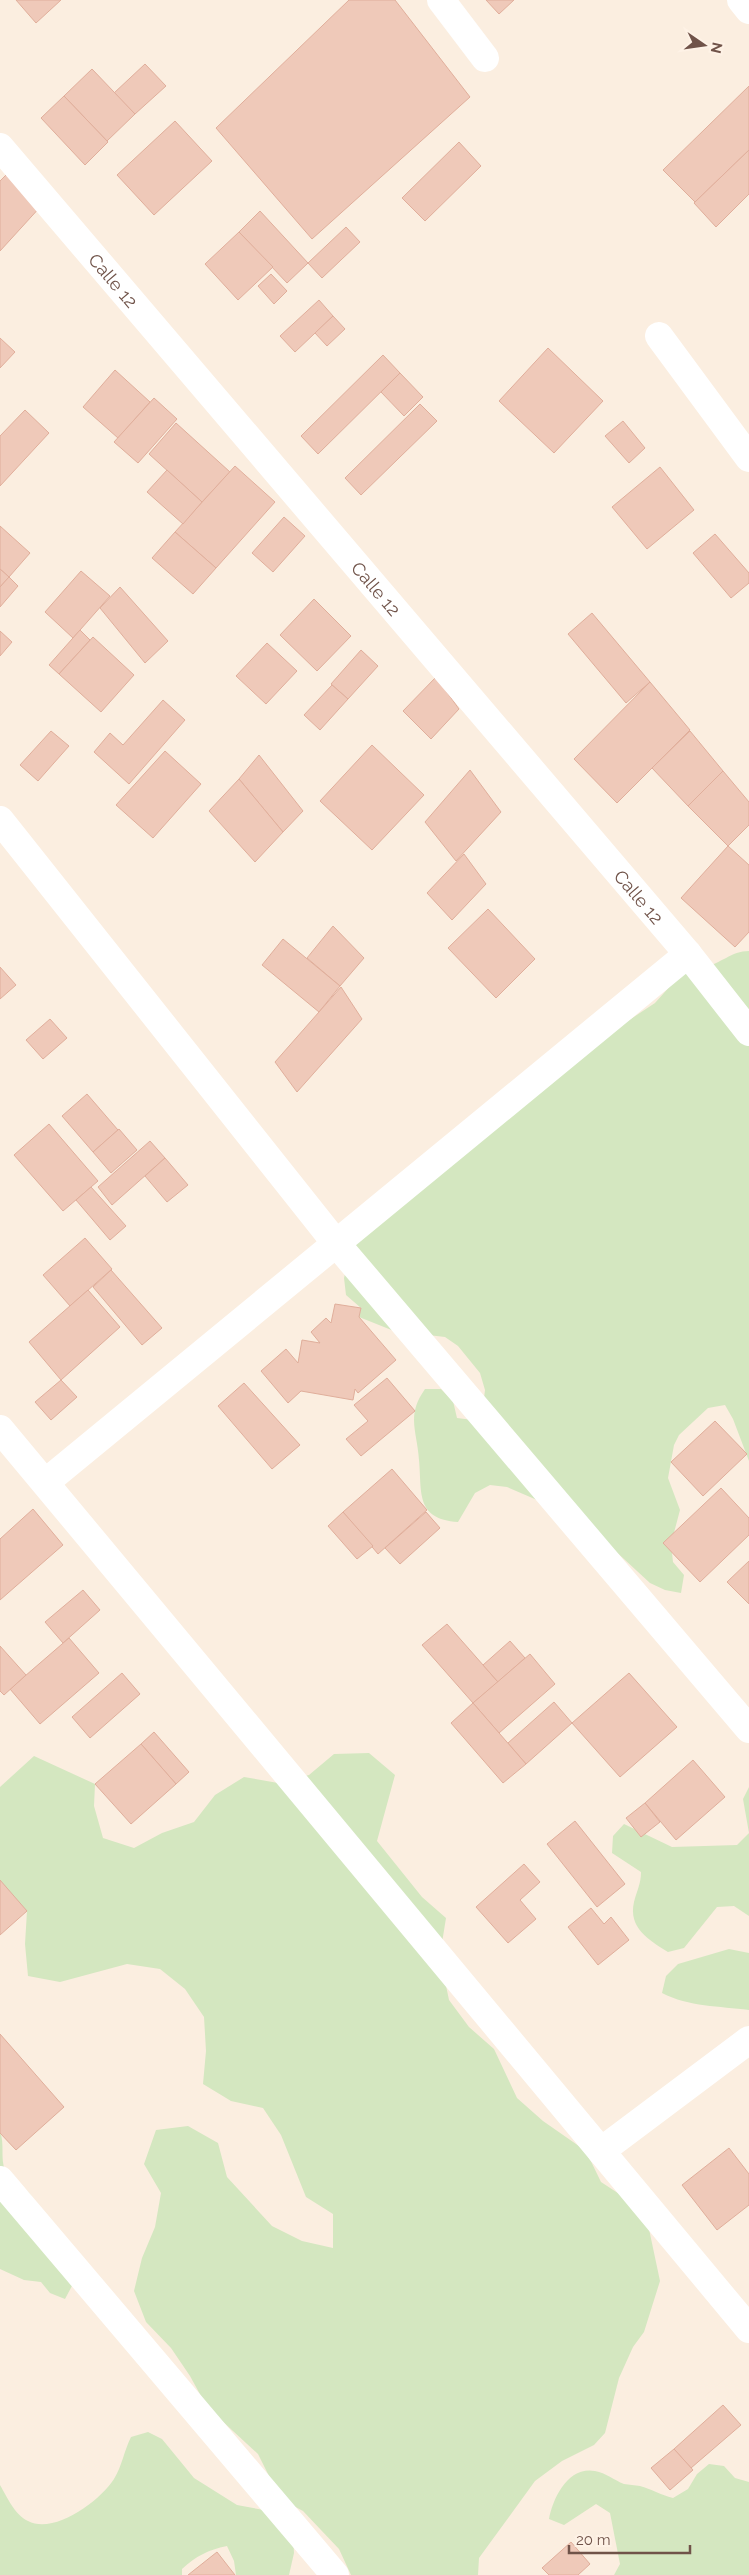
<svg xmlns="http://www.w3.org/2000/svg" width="749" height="2575" font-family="Raleway,sans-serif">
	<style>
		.green { fill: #d4e7c0 }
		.building { fill: #efc9b9; stroke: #e0ae9b }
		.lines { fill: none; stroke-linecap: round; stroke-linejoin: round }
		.minor { stroke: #fff; stroke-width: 28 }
		.labels { text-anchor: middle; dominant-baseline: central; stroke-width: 4; stroke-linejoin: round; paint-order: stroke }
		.street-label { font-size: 18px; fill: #705349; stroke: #fef2e6 }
	</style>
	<rect width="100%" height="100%" fill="#fbeee0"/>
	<g class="green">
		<path d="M 749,951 L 749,1461 L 733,1419 L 725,1405 L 708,1408 L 679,1435 L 674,1445 L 668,1478 L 680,1510 L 671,1544 L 673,1562 L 684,1575 L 681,1593 L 665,1590 L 650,1583 L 612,1548 L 537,1500 L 507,1487 L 490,1485 L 475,1493 L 458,1522 C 415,1519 422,1492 419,1460 C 417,1430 406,1416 425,1389 L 441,1389 L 453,1401 L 457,1418 L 473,1420 L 483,1406 L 485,1390 L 480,1373 L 458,1346 L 445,1337 L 394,1331 L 359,1317 L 361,1308 L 346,1295 L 344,1278 L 353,1242 L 611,1032 L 655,1003 L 688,966 C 693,967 699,968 704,967 C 721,964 731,951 749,951 Z"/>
		<polygon points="369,1753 395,1775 377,1841 422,1897 446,1918 441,1949 442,1966 449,2000 469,2027 494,2049 517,2098 543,2121 586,2151 601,2182 630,2201 649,2229 660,2281 644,2332 633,2347 619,2378 605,2433 594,2445 562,2461 535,2481 479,2558 478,2575 351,2575 339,2549 303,2511 288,2503 273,2484 258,2454 207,2407 190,2376 171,2348 146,2322 134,2291 142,2258 155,2227 161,2193 144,2164 156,2130 188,2126 218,2143 227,2177 272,2226 302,2241 333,2248 333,2214 306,2197 281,2135 263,2108 231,2101 203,2084 206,2051 204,2017 185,1989 160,1969 127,1964 60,1982 28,1976 25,1944 27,1911 0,1901 0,1787 34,1756 95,1784 94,1806 103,1838 134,1848 162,1833 194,1822 215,1795 244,1777 278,1783 309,1775 334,1754"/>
		<path d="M 749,1787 L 749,1916 L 734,1906 L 717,1907 L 684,1948 L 668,1952 C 649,1940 628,1928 634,1902 C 637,1890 641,1884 641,1872 L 612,1853 L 613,1836 L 624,1824 L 672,1847 L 737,1845 L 749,1833 L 743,1799 Z"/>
		<path d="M 729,1949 L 749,1953 L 749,2010 C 719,2006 689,2007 662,1993 L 666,1976 L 678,1964 Z"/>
		<path d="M 0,2132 C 5,2144 0,2158 5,2170 C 10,2178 23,2185 30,2194 C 50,2221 62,2253 73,2284 L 65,2299 L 50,2293 L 41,2282 L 24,2280 L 0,2269 Z"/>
		<path d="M 148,2432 L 162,2439 L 194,2478 L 237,2505 L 269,2511 L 293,2536 L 294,2553 L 289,2575 L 236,2575 L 234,2561 L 227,2546 C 208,2550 196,2556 182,2569 L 182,2575 L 0,2575 L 0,2485 C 7,2497 15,2515 28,2521 C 54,2535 100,2501 114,2479 C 122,2466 124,2451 131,2437 Z"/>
		<path d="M 709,2464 L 724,2466 L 735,2478 L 749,2482 L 749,2575 L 614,2575 L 620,2564 L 610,2513 L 596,2504 L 564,2525 L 549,2519 C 553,2498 568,2466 595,2471 C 606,2473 614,2480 624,2484 C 629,2485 635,2485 640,2486 C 651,2489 661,2495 673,2498 L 688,2489 L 697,2474 Z"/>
	</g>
	<g class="building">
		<polygon points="16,0 61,0 36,23"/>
		<polygon points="349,0 395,0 470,97 312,239 216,128"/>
		<polygon points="486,0 514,0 499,14"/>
		<polygon points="145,64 166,86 135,114 114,93"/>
		<polygon points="92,69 135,114 107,141 64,96"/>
		<polygon points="749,86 749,150 695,202 663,170"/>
		<polygon points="64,96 108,142 85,165 41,118"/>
		<polygon points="175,121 212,161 154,215 117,175"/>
		<polygon points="459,142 481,166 425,221 402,198"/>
		<polygon points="749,150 749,194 716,227 694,203"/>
		<polygon points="8,173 42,205 0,251 0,181"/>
		<polygon points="260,211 308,263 287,283 239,232"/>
		<polygon points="346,227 360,242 322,278 308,263"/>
		<polygon points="239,232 273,267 238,300 205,264"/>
		<polygon points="271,274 287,291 274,304 258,286"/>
		<polygon points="319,300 333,316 295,352 280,336"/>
		<polygon points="333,316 345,329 327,346 315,333"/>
		<polygon points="0,338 15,352 0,368"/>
		<polygon points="548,348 603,401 554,453 499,401"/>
		<polygon points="383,355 400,373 318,454 301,436"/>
		<polygon points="115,370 150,402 118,438 83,407"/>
		<polygon points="400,373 423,397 404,416 381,392"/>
		<polygon points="154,398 177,419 138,463 114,442"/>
		<polygon points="420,404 437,421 361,495 345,478"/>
		<polygon points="25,410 49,433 0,486 0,436"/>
		<polygon points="623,421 645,448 629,463 605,436"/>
		<polygon points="176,423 230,472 202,502 149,454"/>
		<polygon points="235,466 275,502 216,568 175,532"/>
		<polygon points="660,467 694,510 647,549 612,507"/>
		<polygon points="167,470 202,502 183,524 147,492"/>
		<polygon points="284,517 305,536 273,572 252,553"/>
		<polygon points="0,526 30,553 9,577 0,569"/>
		<polygon points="175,532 216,568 193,594 152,558"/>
		<polygon points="715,534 749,573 749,583 731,598 693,553"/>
		<polygon points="0,569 9,577 0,587"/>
		<polygon points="81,571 110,596 73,638 45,612"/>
		<polygon points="9,577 18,586 0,607 0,587"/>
		<polygon points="120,587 168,641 145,663 100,608"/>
		<polygon points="314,599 351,636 317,671 280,635"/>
		<polygon points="592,613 650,682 626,703 568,634"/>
		<polygon points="80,630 90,640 59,674 49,665"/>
		<polygon points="0,631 12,642 0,656"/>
		<polygon points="93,637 134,675 101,712 59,674"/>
		<polygon points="267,643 297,671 266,704 236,676"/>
		<polygon points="361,650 378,666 348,699 331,684"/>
		<polygon points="436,677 459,709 431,739 403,711"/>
		<polygon points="650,682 690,730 617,803 574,759"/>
		<polygon points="332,685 348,699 320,730 304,715"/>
		<polygon points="163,700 185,720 129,784 94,752 110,733 123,745"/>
		<polygon points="51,731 69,746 38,781 20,765"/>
		<polygon points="690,731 723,771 688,806 652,768"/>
		<polygon points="372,745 424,795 372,850 320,801"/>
		<polygon points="165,751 201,784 153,838 116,805"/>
		<polygon points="259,755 303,811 283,832 239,779"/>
		<polygon points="470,770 501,812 456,861 425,822"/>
		<polygon points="723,771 749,802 749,825 728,846 688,806"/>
		<polygon points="239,779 283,832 255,862 209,811"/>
		<polygon points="728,846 749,865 749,932 735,947 681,898"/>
		<polygon points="464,854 486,884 452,920 427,893"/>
		<polygon points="488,909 535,959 496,998 448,948"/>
		<polygon points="333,926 364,958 340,986 307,958"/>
		<polygon points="283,939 340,986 319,1012 262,965"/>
		<polygon points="0,967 16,985 0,999"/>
		<polygon points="341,987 362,1019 297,1092 275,1062"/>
		<polygon points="50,1019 67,1038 43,1059 26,1040"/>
		<polygon points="87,1094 118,1130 93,1152 62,1116"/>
		<polygon points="49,1124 98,1181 63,1211 14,1155"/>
		<polygon points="119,1129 137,1150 111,1173 93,1152"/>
		<polygon points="150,1141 165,1158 112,1205 98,1187"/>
		<polygon points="165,1158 188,1185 167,1202 145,1176"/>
		<polygon points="91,1187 126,1226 110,1240 76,1200"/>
		<polygon points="85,1238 112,1269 70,1306 43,1275"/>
		<polygon points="111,1270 162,1328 142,1345 93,1287"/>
		<polygon points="88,1290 120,1327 61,1380 29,1342"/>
		<polygon points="335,1304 361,1308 359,1317 396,1360 358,1393 355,1389 353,1400 301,1391 288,1403 261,1371 286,1349 298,1363 302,1340 320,1343 311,1332 326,1318 331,1323"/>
		<polygon points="387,1378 415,1411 361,1456 346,1439 368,1421 354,1405"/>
		<polygon points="61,1380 77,1397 51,1420 35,1402"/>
		<polygon points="244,1383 300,1445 272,1469 218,1406"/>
		<polygon points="715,1421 747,1454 703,1496 671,1462"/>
		<polygon points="392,1469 427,1510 378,1554 343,1512"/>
		<polygon points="721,1488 749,1518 749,1535 700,1582 663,1543"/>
		<polygon points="33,1509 63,1545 0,1600 0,1539"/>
		<polygon points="343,1512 373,1546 357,1559 328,1526"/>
		<polygon points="426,1512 440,1528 400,1564 385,1548"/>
		<polygon points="749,1561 749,1604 727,1582"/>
		<polygon points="83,1590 100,1610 63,1643 45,1622"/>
		<polygon points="447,1624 498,1682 473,1703 422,1645"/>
		<polygon points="69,1638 99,1673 40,1724 10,1689"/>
		<polygon points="510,1641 525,1658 498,1682 483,1665"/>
		<polygon points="0,1646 26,1675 4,1695 0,1691"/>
		<polygon points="530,1654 555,1684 499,1733 473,1703"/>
		<polygon points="122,1673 140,1694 90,1738 72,1717"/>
		<polygon points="629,1673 677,1727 620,1777 572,1723"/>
		<polygon points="554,1702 572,1723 526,1764 508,1743"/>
		<polygon points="473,1703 526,1764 503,1783 451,1723"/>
		<polygon points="154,1732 189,1772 176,1784 141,1744"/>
		<polygon points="141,1744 176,1784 131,1824 95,1784"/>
		<polygon points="693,1760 725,1797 676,1840 645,1803"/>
		<polygon points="645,1803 660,1822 641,1837 626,1818"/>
		<polygon points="575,1821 625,1884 597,1907 547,1844"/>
		<polygon points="524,1864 540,1882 520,1900 536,1919 508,1943 476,1907"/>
		<polygon points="0,1880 27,1911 0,1935"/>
		<polygon points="591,1908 604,1924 611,1917 629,1940 598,1965 568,1927"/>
		<polygon points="0,2034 64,2107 16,2150 0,2133"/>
		<polygon points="729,2148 749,2174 749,2205 717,2230 682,2185"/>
		<polygon points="723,2405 741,2425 691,2468 674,2449"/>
		<polygon points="674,2449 693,2470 670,2490 651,2468"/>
		<polygon points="571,2542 590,2564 578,2575 549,2575 542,2568"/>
		<polygon points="217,2552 235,2575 188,2575"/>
	</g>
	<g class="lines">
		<g class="minor">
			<polyline points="441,0 485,58"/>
			<polyline points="741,0 749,10"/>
			<path id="s1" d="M 0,147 L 688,954 L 749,1032"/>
			<polyline points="659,336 749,458"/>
			<polyline points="0,820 335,1242 749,1729"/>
			<polyline points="0,1429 749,2329"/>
			<polyline points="46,1482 688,954"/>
			<polyline points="601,2151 749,2040"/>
			<polyline points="0,2180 335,2575"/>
		</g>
	</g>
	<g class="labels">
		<g class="street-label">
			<text stroke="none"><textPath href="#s1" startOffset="175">Calle 12</textPath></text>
			<text stroke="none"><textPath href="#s1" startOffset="580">Calle 12</textPath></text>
			<text stroke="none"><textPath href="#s1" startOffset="985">Calle 12</textPath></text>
		</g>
	</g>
	<g transform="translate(704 45) rotate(103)" stroke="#fef2e6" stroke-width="4" paint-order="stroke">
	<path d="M0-4L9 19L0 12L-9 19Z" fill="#705349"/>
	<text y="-8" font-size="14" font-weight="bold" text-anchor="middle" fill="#705349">N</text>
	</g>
	<path d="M569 2545v8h121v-8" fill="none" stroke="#705349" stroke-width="2.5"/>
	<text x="576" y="2545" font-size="15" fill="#705349" stroke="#fef2e6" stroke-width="4" paint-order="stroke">20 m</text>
</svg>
